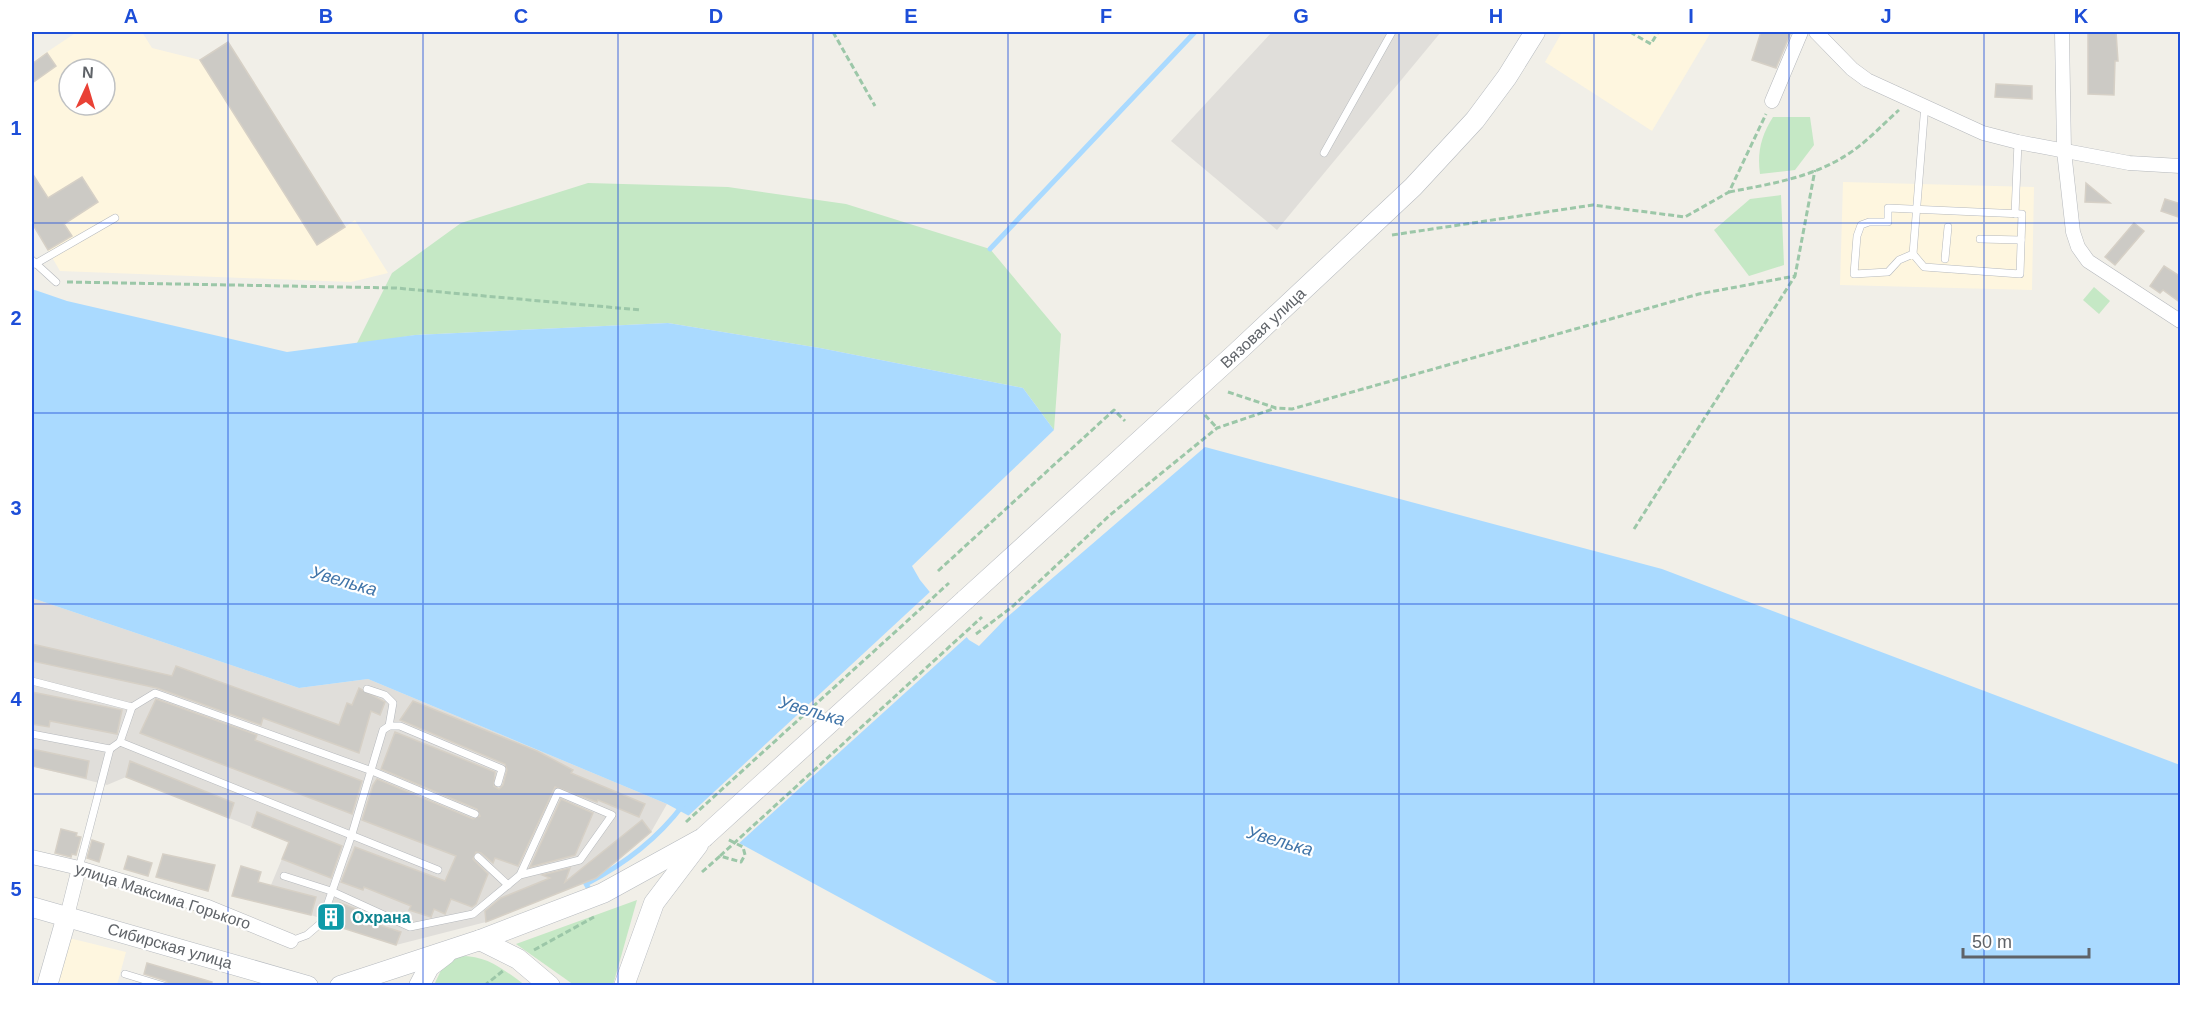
<svg xmlns="http://www.w3.org/2000/svg" width="2212" height="1017" font-family="Helvetica,sans-serif">
	<style>
		.commercial { fill: #fef6df; fill-rule: evenodd }
		.industrial { fill: #e0deda }
		.green { fill: #c5e8c5 }
		.water { fill: #aadaff }
		.pier { fill: #f1efe8 }
		.lines { fill: none; stroke-linecap: round; stroke-linejoin: round }
		.stream { stroke: #aadaff; stroke-width: 5 }
		.building { fill: #cccac5; stroke: #d6d0c6; stroke-width: 1.5 }
		.lane-casing { stroke: #b5b8bc; stroke-width: 8 }
		.street-casing { stroke: #b5b8bc; stroke-width: 15 }
		.secondary-casing { stroke: #b6babf; stroke-width: 21 }
		.path { stroke: #9cc7a8; stroke-width: 3; stroke-dasharray: 6 3; stroke-linecap: butt }
		.lane { stroke: #fff; stroke-width: 7 }
		.street { stroke: #fff; stroke-width: 14 }
		.secondary { stroke: #fff; stroke-width: 20 }
		.secondary-bridge-casing { stroke: #b6babf; stroke-width: 21; stroke-linecap: butt }
		.path-bridge { stroke: #9cc7a8; stroke-width: 3; stroke-dasharray: 6 3; stroke-linecap: butt }
		.secondary-bridge { stroke: #fff; stroke-width: 20 }
		.grid { fill: none; stroke: #1d4ed8; stroke-width: 1.5; stroke-opacity: 0.55 }
		.labels { text-anchor: middle; dominant-baseline: central; stroke-width: 4.5; stroke-linejoin: round; paint-order: stroke }
		.street-label { font-size: 16px; fill: #5f6368; stroke: #fff }
		.culture-label { font-size: 16px; font-weight: bold; fill: #0d838f; stroke: #fff; text-anchor: start }
		.water-label { font-size: 18px; font-style: italic; fill: #4175a9; stroke: #fff }
		.neatline { fill: none; stroke: #1d4ed8; stroke-width: 2 }
		.grid-label { font-size: 20px; text-anchor: middle; font-weight: bold; fill: #1d4ed8 }
	</style>
	<rect width="100%" height="100%" fill="#f1efe8"/>
	<g class="commercial">
		<path d="M 77,32 L 142,32 L 152,48 L 200,60 L 228,42 L 345,227 L 355,220 L 388,273 L 351,282 L 60,271 L 32,223 L 32,62 ZM 69,69 L 105,69 L 105,105 L 69,105 Z"/>
		<polygon points="1562,32 1711,32 1652,131 1545,62"/>
		<polygon points="1843,182 2034,187 2032,290 1840,285"/>
		<polygon points="69,938 126,952 117,985 55,986"/>
	</g>
	<g class="industrial">
		<polygon points="1272,32 1441,32 1277,230 1171,141"/>
		<polygon points="32,598 299,688 368,679 667,804 651,832 596,878 486,922 396,945 311,915 266,904 271,885 289,842 126,777 107,785 32,766"/>
	</g>
	<g class="green">
		<path d="M 1773,117 L 1810,117 L 1814,145 L 1795,170 L 1760,174 C 1757,152 1761,136 1773,117 Z"/>
		<polygon points="588,183 728,187 846,204 990,249 1061,334 1054,430 1023,388 820,348 668,323 415,335 356,345 392,273 461,223"/>
		<polygon points="1781,195 1784,265 1749,276 1714,230 1750,199"/>
		<polygon points="2094,287 2110,301 2099,314 2083,300"/>
		<polygon points="637,900 613,985 574,985 516,944"/>
		<path d="M 460,956 C 489,956 502,969 525,985 L 434,985 L 443,966 Z"/>
	</g>
	<polygon class="water" points="32,289 67,301 287,352 415,335 668,323 820,348 1023,388 1054,430 912,566 920,580 969,640 979,646 1006,618 1205,447 1662,569 2180,765 2180,985 1001,985 667,804 368,679 299,688 32,598"/>
	<polygon class="pier" points="932,590 969,635 737,845 687,817"/>
	<g class="lines">
		<g class="stream">
			<polyline points="990,249 1195,32"/>
			<path d="M 591,892 L 586,884 C 623,865 658,838 683,805"/>
		</g>
	</g>
	<g class="building">
		<polygon points="1761,32 1791,32 1776,68 1752,60"/>
		<polygon points="2088,32 2116,32 2118,61 2115,61 2114,95 2088,94"/>
		<polygon points="228,42 345,227 317,245 200,60"/>
		<polygon points="47,53 56,66 32,83 32,64"/>
		<polygon points="1996,84 2032,86 2032,99 1995,97"/>
		<polygon points="32,173 48,198 82,177 98,202 64,224 72,236 48,250 32,223"/>
		<polygon points="2086,183 2110,203 2085,202"/>
		<polygon points="2165,199 2181,204 2181,218 2161,211"/>
		<polygon points="2134,223 2144,231 2115,265 2105,257"/>
		<polygon points="2164,266 2181,277 2181,303 2163,290 2160,293 2150,286"/>
		<polygon points="32,644 172,676 176,666 339,725 347,703 352,705 359,688 385,702 380,715 371,711 359,753 263,718 261,725 157,688 32,661"/>
		<polygon points="32,692 122,710 117,734 50,721 49,727 32,724"/>
		<polygon points="156,699 257,735 255,740 362,781 352,814 140,733"/>
		<polygon points="413,701 537,751 573,770 571,773 645,804 639,817 598,800 597,802 555,787 518,866 495,858 493,863 481,853 476,852 473,859 488,874 476,904 472,907 451,899 445,914 434,909 431,917 409,910 411,906 364,887 363,890 341,882 355,847 445,881 456,856 362,820 373,785 377,779 473,819 480,816 477,809 381,769 395,732 495,772 494,786 499,789 503,785 507,770 505,764 400,720"/>
		<polygon points="32,749 89,761 86,778 32,766"/>
		<polygon points="130,761 234,803 229,818 126,777"/>
		<polygon points="561,799 593,813 575,855 530,867"/>
		<polygon points="257,812 342,846 331,878 282,859 289,842 252,827"/>
		<polygon points="642,820 651,832 596,878 486,922 485,911 501,898 550,878 542,875 570,868 565,882"/>
		<polygon points="61,829 77,833 76,836 81,837 76,855 72,854 71,857 55,853"/>
		<polygon points="92,840 104,844 99,862 87,858"/>
		<polygon points="163,854 215,865 208,891 156,877"/>
		<polygon points="128,856 152,863 148,876 124,869"/>
		<polygon points="241,866 261,872 258,882 316,897 311,915 232,896"/>
		<polygon points="340,903 356,909 354,917 401,932 396,945 327,923 331,910 338,912"/>
		<polygon points="147,963 212,982 211,986 170,986 166,981 144,974"/>
	</g>
	<g class="lines">
		<g class="lane-casing">
			<g id="lane">
				<polyline points="1324,153 1392,32"/>
				<polygon points="1888,208 2022,214 2020,274 1924,267 1913,254 1899,260 1888,272 1854,274 1857,236 1861,225 1869,222 1888,222"/>
				<polyline points="2015,214 2018,142"/>
				<polyline points="1980,239 2021,240"/>
				<polyline points="1913,254 1925,104"/>
				<polyline points="1945,259 1948,227"/>
				<polyline points="32,260 56,282"/>
				<polyline points="35,264 115,218"/>
				<polyline points="32,681 132,707 155,693 372,771 475,814"/>
				<polyline points="367,689 385,695 393,703 389,726"/>
				<polyline points="32,734 110,749"/>
				<polyline points="120,742 438,870"/>
				<polyline points="478,857 508,885"/>
				<polyline points="79,868 110,749 120,742 132,707"/>
				<polyline points="284,876 331,891 410,927 473,914 520,875 558,792 612,815 580,860 520,875"/>
				<polyline points="291,941 307,935 321,923 352,834 383,730 389,726 400,726 502,769 498,783"/>
				<polyline points="125,974 164,986"/>
			</g>
		</g>
		<g class="street-casing">
			<g id="street">
				<polyline points="1816,32 1852,69 1867,80 1983,133 2018,142 2129,163 2180,166"/>
				<polyline points="2062,32 2064,151 2073,232 2078,247 2088,261 2180,321"/>
				<polyline points="1772,101 1801,32"/>
				<polyline points="32,857 79,868 208,907 291,941"/>
				<polyline points="67,916 79,868"/>
			</g>
		</g>
		<g class="secondary-casing">
			<g id="secondary">
				<polyline points="965,600 1236,353 1413,187 1475,120 1507,77 1535,32"/>
				<polyline points="32,907 308,986"/>
				<polyline points="480,940 518,959 550,986"/>
				<polyline points="47,986 67,916"/>
				<polyline points="340,986 480,940 603,893 703,838"/>
				<polyline points="419,986 429,967 446,954"/>
				<polyline points="624,986 654,903 698,845"/>
			</g>
		</g>
		<g class="path">
			<polyline points="833,32 875,106"/>
			<polyline points="1630,32 1651,44 1658,32"/>
			<path d="M 1729,192 C 1770,184 1810,178 1845,156 C 1865,144 1882,125 1899,110"/>
			<polyline points="1392,235 1593,205 1685,217 1729,192 1766,114"/>
			<polyline points="67,282 396,288 641,310"/>
			<polyline points="1228,392 1276,408 1292,409 1699,294 1795,276 1815,170"/>
			<polyline points="1205,415 1217,428"/>
			<polyline points="1634,529 1795,276"/>
			<polyline points="938,571 1114,410 1125,421"/>
			<polyline points="976,634 1012,607 1110,515 1217,428 1276,408"/>
			<polyline points="686,822 949,583"/>
			<polyline points="702,872 720,856 741,862 745,855 743,847 727,839"/>
			<polyline points="534,950 594,917"/>
			<polyline points="484,986 504,970"/>
		</g>
		<use href="#lane" class="lane"/>
		<use href="#street" class="street"/>
		<use href="#secondary" class="secondary"/>
		<g class="secondary-bridge-casing">
			<polyline id="secondary-bridge" points="703,838 965,600"/>
		</g>
		<polyline class="path-bridge" points="720,856 982,617"/>
		<use href="#secondary-bridge" class="secondary-bridge"/>
	</g>
	<path class="grid" d="M 228,32 L 228,986M 423,32 L 423,986M 618,32 L 618,986M 813,32 L 813,986M 1008,32 L 1008,986M 1204,32 L 1204,986M 1399,32 L 1399,986M 1594,32 L 1594,986M 1789,32 L 1789,986M 1984,32 L 1984,986M 32,223 L 2180,223M 32,413 L 2180,413M 32,604 L 2180,604M 32,794 L 2180,794"/>
	<defs>
		<g id="building-square" transform="scale(1.5)"><rect x="-9" y="-9" width="18" height="18" rx="4" fill="#0f9aa8" stroke="#fff"/><path d="M-4-6H4V6H1V3H-1V6H-4ZM-2.5-4.3h1.7v1.8h-1.7ZM.8-4.3h1.7v1.8H.8ZM-2.5-1h1.7V.8h-1.7ZM.8-1h1.7V.8H.8Z" fill="#fff"/></g>
	</defs>
	<g fill-rule="evenodd">
		<use href="#building-square" x="331" y="917"/>
	</g>
	<g class="labels">
		<g class="street-label">
			<text transform="translate(1263 328) rotate(-43)">Вязовая улица</text>
			<text transform="translate(163 896) rotate(18)">улица Максима Горького</text>
			<text transform="translate(170 946) rotate(16)">Сибирская улица</text>
		</g>
		<g class="culture-label">
			<text x="352" y="917">Охрана</text>
		</g>
		<g class="water-label">
			<text transform="translate(344 581) rotate(16)">Увелька</text>
			<text transform="translate(812 711) rotate(16)">Увелька</text>
			<text transform="translate(1280 841) rotate(16)">Увелька</text>
		</g>
	</g>
	<rect width="2212" height="1017" fill="none" stroke="#ffffff" stroke-width="66"/>
	<g transform="translate(87 87) rotate(4)"><circle r="28" fill="#ffffff" stroke="#bfc1c3" stroke-width="1.5"/>
	<path d="M0-4.5L10 22L0 15L-10 22Z" fill="#e94135"/>
	<text y="-9" font-size="16" font-weight="bold" text-anchor="middle" fill="#5f6368">N</text>
	</g>
	<path d="M1963 948v9h126v-9" fill="none" stroke="#5f6368" stroke-width="3"/>
	<text x="1972" y="948" font-size="18" fill="#5f6368" stroke="#ffffff" stroke-width="4.5" paint-order="stroke">50 m</text>
	<rect x="33" y="33" width="2146" height="951" class="neatline"/>
	<g class="grid-label">
		<text x="131" y="23">A</text>
		<text x="326" y="23">B</text>
		<text x="521" y="23">C</text>
		<text x="716" y="23">D</text>
		<text x="911" y="23">E</text>
		<text x="1106" y="23">F</text>
		<text x="1301" y="23">G</text>
		<text x="1496" y="23">H</text>
		<text x="1691" y="23">I</text>
		<text x="1886" y="23">J</text>
		<text x="2081" y="23">K</text>
		<text x="16" y="135">1</text>
		<text x="16" y="325">2</text>
		<text x="16" y="515">3</text>
		<text x="16" y="706">4</text>
		<text x="16" y="896">5</text>
	</g>
</svg>
